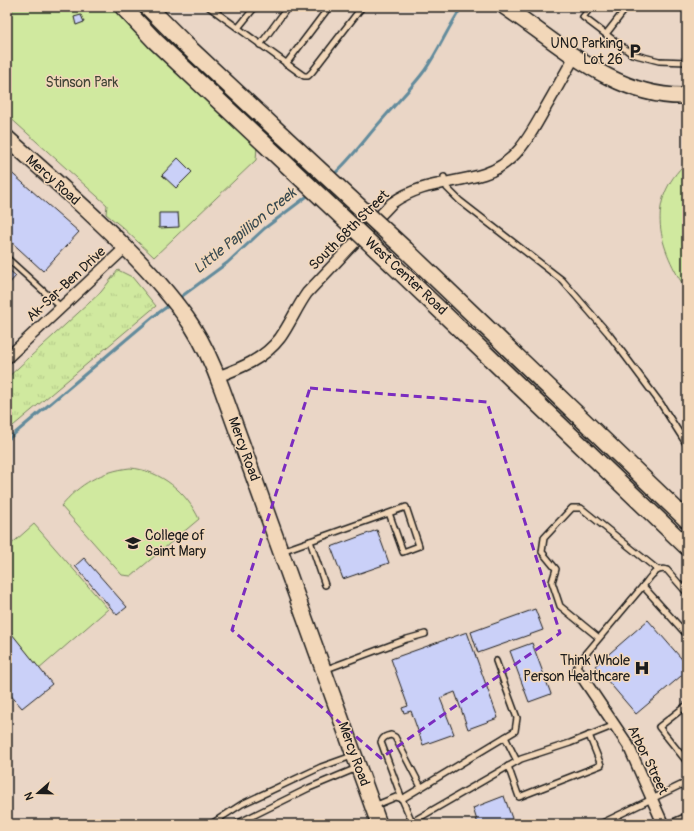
<svg xmlns="http://www.w3.org/2000/svg" width="694" height="831" font-family="Pangolin,sans-serif">
	<style>
		.grass { fill: url(#grass-tufts); stroke: #76825e }
		.park { fill: #d0e99f; stroke: #76825e }
		.lines { fill: none; stroke-linecap: round; stroke-linejoin: round }
		.stream { stroke: #628b9c; stroke-width: 3 }
		.building { fill: #cad0f8; stroke: #1c1c1c }
		.lane-casing { stroke: #1c1c1c; stroke-width: 8 }
		.street-casing { stroke: #1c1c1c; stroke-width: 13 }
		.secondary-casing { stroke: #1c1c1c; stroke-width: 18 }
		.primary-casing { stroke: #1c1c1c; stroke-width: 19 }
		.lane { stroke: #f2d7b9; stroke-width: 5 }
		.street { stroke: #f2d7b9; stroke-width: 10 }
		.secondary { stroke: #f2d7b9; stroke-width: 15 }
		.primary { stroke: #f2d7b9; stroke-width: 16 }
		.primary-bridge-casing { stroke: #1c1c1c; stroke-width: 19; stroke-linecap: butt }
		.primary-bridge { stroke: #f2d7b9; stroke-width: 16 }
		.marked { fill: none; stroke: #7b2cbf; stroke-width: 3; stroke-dasharray: 8 5; stroke-linejoin: round }
		.labels { text-anchor: middle; dominant-baseline: central; stroke-width: 3; stroke-linejoin: round; paint-order: stroke }
		.poi-label { font-size: 14px; fill: #1c1c1c; stroke: #f2d7b9; text-anchor: end }
		.park-label { font-size: 14px; fill: #404536; stroke: #f2d7b9 }
		.street-label { font-size: 14px; fill: #1c1c1c; stroke: #f2d7b9 }
		.water-label { font-size: 15px; font-style: italic; fill: #394a51; stroke: #f2d7b9 }
	</style>
	<defs>
		<pattern id="grass-tufts" width="24" height="20" patternUnits="userSpaceOnUse"><rect width="24" height="20" fill="#d0e99f"/><path d="M3 7l-1-3M5 7V3M7 7l1-3M15 17l-1-3M17 17v-4M19 17l1-3" fill="none" stroke="#b2c788"/></pattern>
	</defs>
	<rect width="100%" height="100%" fill="#ead6c6"/>
	<filter id="ink" filterUnits="userSpaceOnUse"><feTurbulence type="fractalNoise" baseFrequency=".025" numOctaves="2"/><feDisplacementMap in="SourceGraphic" scale="8" xChannelSelector="R" yChannelSelector="G"/><feConvolveMatrix kernelMatrix="1 2 1 2 8 2 1 2 1" color-interpolation-filters="sRGB"/></filter>
	<g filter="url(#ink)">
		<polygon class="grass" points="118,270 132,277 156,306 7,431 7,378 101,292"/>
		<g class="park">
			<polygon points="15,7 115,7 257,146 256,160 154,257 122,227 106,214 107,205 7,115 7,16"/>
			<path d="M 687,162 L 687,291 C 659,248 644,202 687,162 Z"/>
			<path d="M 130,468 C 161,470 187,493 199,519 L 131,576 L 122,575 L 61,506 C 79,484 102,471 130,468 Z"/>
			<polygon points="34,524 108,609 7,697 7,548"/>
		</g>
		<g class="lines">
			<g class="stream">
				<path d="M 333,175 C 351,159 365,139 381,121 C 396,103 412,88 425,70 C 439,50 448,27 462,7"/>
				<polyline points="178,299 227,263 265,228 310,194"/>
				<polyline points="7,440 154,316 171,304"/>
			</g>
		</g>
		<g class="building">
			<polygon points="81,15 84,22 76,25 74,17"/>
			<polygon points="178,158 192,172 176,188 162,175"/>
			<polygon points="7,169 79,232 43,271 7,238"/>
			<polygon points="159,213 178,213 179,227 159,228"/>
			<polygon points="7,268 16,276 7,286"/>
			<polygon points="377,530 389,563 343,579 331,547"/>
			<polygon points="84,558 127,607 117,615 75,566"/>
			<polygon points="535,609 543,630 478,653 471,632"/>
			<polygon points="648,620 687,665 687,671 636,714 595,666"/>
			<polygon points="8,629 52,684 22,708 7,691"/>
			<polygon points="467,632 498,718 468,729 455,692 440,698 454,734 423,745 411,711 404,713 402,708 408,706 391,659"/>
			<polygon points="532,643 551,694 529,702 510,651"/>
			<polygon points="504,796 514,824 478,824 473,808"/>
		</g>
		<g class="lines">
			<g class="lane-casing">
				<g id="lane">
					<polyline points="209,7 297,71 304,76 308,76 312,72 362,7"/>
					<polyline points="591,7 583,17 632,54 659,61 687,62"/>
					<polyline points="238,28 255,7"/>
					<polyline points="606,34 627,7"/>
					<polyline points="260,45 288,7"/>
					<polyline points="286,64 329,7"/>
					<polyline points="444,177 447,188 460,201 562,280 608,333 661,404 687,445"/>
					<polyline points="7,258 62,308"/>
					<polyline points="310,541 325,585"/>
					<polyline points="282,551 406,507 419,546 403,552 389,513"/>
					<path d="M 643,586 C 649,579 656,566 667,570 L 687,593"/>
					<polyline points="599,638 560,606 552,582 556,569 542,552 544,538 572,508 581,508 658,570"/>
					<polyline points="324,670 407,639 425,634"/>
					<polyline points="578,671 577,666 580,661 643,586 687,635"/>
					<polyline points="687,705 659,727 687,762"/>
					<polyline points="505,737 517,761"/>
					<polyline points="508,766 519,797 601,765 589,735"/>
					<path d="M 421,787 L 395,737 L 391,735 C 386,736 383,737 381,742 L 402,799 L 515,731 L 517,718 L 496,661"/>
					<polyline points="374,806 396,797 402,799 413,824"/>
					<polyline points="412,822 521,759 570,743 615,725"/>
					<polyline points="211,824 242,804 321,767 352,756"/>
					<polyline points="236,824 309,788 357,768"/>
					<polyline points="600,824 687,782"/>
					<polyline points="669,824 687,816"/>
				</g>
			</g>
			<g class="street-casing">
				<g id="street">
					<polyline points="7,358 126,247"/>
					<path d="M 217,377 C 241,368 264,359 280,338 C 290,324 297,307 307,293 L 392,203 C 421,182 452,184 484,174 C 516,164 531,134 546,107 C 556,90 565,73 575,56"/>
					<polyline points="578,671 628,745 663,824"/>
				</g>
			</g>
			<g class="secondary-casing">
				<g id="secondary">
					<path d="M 505,7 C 560,44 616,99 687,96"/>
					<path d="M 7,138 C 47,174 88,209 125,247 C 150,272 173,297 192,326 C 205,346 214,367 222,389 L 379,824"/>
				</g>
			</g>
			<g class="primary-casing">
				<g id="primary">
					<polyline points="123,7 155,41 270,149"/>
					<polyline points="148,7 185,44 283,136"/>
					<polyline points="406,250 687,520"/>
					<polyline points="392,264 687,547"/>
				</g>
			</g>
			<use href="#lane" class="lane"/>
			<use href="#street" class="street"/>
			<use href="#secondary" class="secondary"/>
			<use href="#primary" class="primary"/>
			<g class="primary-bridge-casing">
				<g id="primary-bridge">
					<polyline points="283,136 406,250"/>
					<polyline points="270,149 392,264"/>
				</g>
			</g>
			<use href="#primary-bridge" class="primary-bridge"/>
		</g>
	</g>
	<path class="marked" d="M 310,388 L 487,402 L 560,633 L 381,758 L 232,630 Z"/>
	<defs>
		<g id="parking-bare" transform="scale(1.2)"><path d="M-3.5-5.5H1a3.5 3.5 0 0 1 0 7H-1V5.5H-3.5ZM-1-3.4V-.6H.8a1.4 1.4 0 0 0 0-2.8Z" fill="#1c1c1c" stroke="#f2d7b9" stroke-width="2.5" paint-order="stroke"/></g>
		<g id="university-bare" transform="scale(1.2)"><path d="M0-5L7-2L0 1L-7-2ZM-4 1L0 2.5L4 1V4Q0 6-4 4Z" fill="#1c1c1c" stroke="#f2d7b9" stroke-width="2.5" paint-order="stroke"/></g>
		<g id="hospital-bare" transform="scale(1.2)"><path d="M-5-5h3v3.5h4V-5h3V5h-3V1.5h-4V5h-3Z" fill="#1c1c1c" stroke="#f2d7b9" stroke-width="2.5" paint-order="stroke"/></g>
	</defs>
	<g fill-rule="evenodd">
		<use href="#parking-bare" x="635" y="51"/>
		<use href="#university-bare" x="133" y="543"/>
		<use href="#hospital-bare" x="642" y="668"/>
	</g>
	<g class="labels">
		<g class="poi-label">
			<text x="623" y="43">UNO Parking<tspan x="623" dy="16">Lot 26</tspan></text>
			<text x="145" y="535" text-anchor="start">College of<tspan x="145" dy="16">Saint Mary</tspan></text>
			<text x="630" y="660">Think Whole<tspan x="630" dy="16">Person Healthcare</tspan></text>
		</g>
		<g class="park-label">
			<text x="82" y="82">Stinson Park</text>
		</g>
		<g class="street-label">
			<text transform="translate(53 180) rotate(42)">Mercy Road</text>
			<text transform="translate(349 230) rotate(-45)">South 68th Street</text>
			<text transform="translate(406 276) rotate(43)">West Center Road</text>
			<text transform="translate(66 284) rotate(-43)">Ak-Sar-Ben Drive</text>
			<text transform="translate(244 449) rotate(70)">Mercy Road</text>
			<text transform="translate(354 754) rotate(70)">Mercy Road</text>
			<text transform="translate(648 760) rotate(64)">Arbor Street</text>
		</g>
		<g class="water-label">
			<text transform="translate(245 231) rotate(-39)">Little Papillion Creek</text>
		</g>
	</g>
	<rect width="694" height="831" fill="none" stroke="#f2d7b9" stroke-width="24"/>
	<rect x="12" y="12" width="670" height="807" fill="none" stroke="#1c1c1c" stroke-width="1.5" filter="url(#ink)"/>
	<g transform="translate(38 793) rotate(250)" stroke="#f2d7b9" stroke-width="3" paint-order="stroke">
	<path d="M0-3L7 15L0 10L-7 15Z" fill="#1c1c1c"/>
	<text y="-6" font-size="11" font-weight="bold" text-anchor="middle" fill="#1c1c1c">N</text>
	</g>
</svg>
